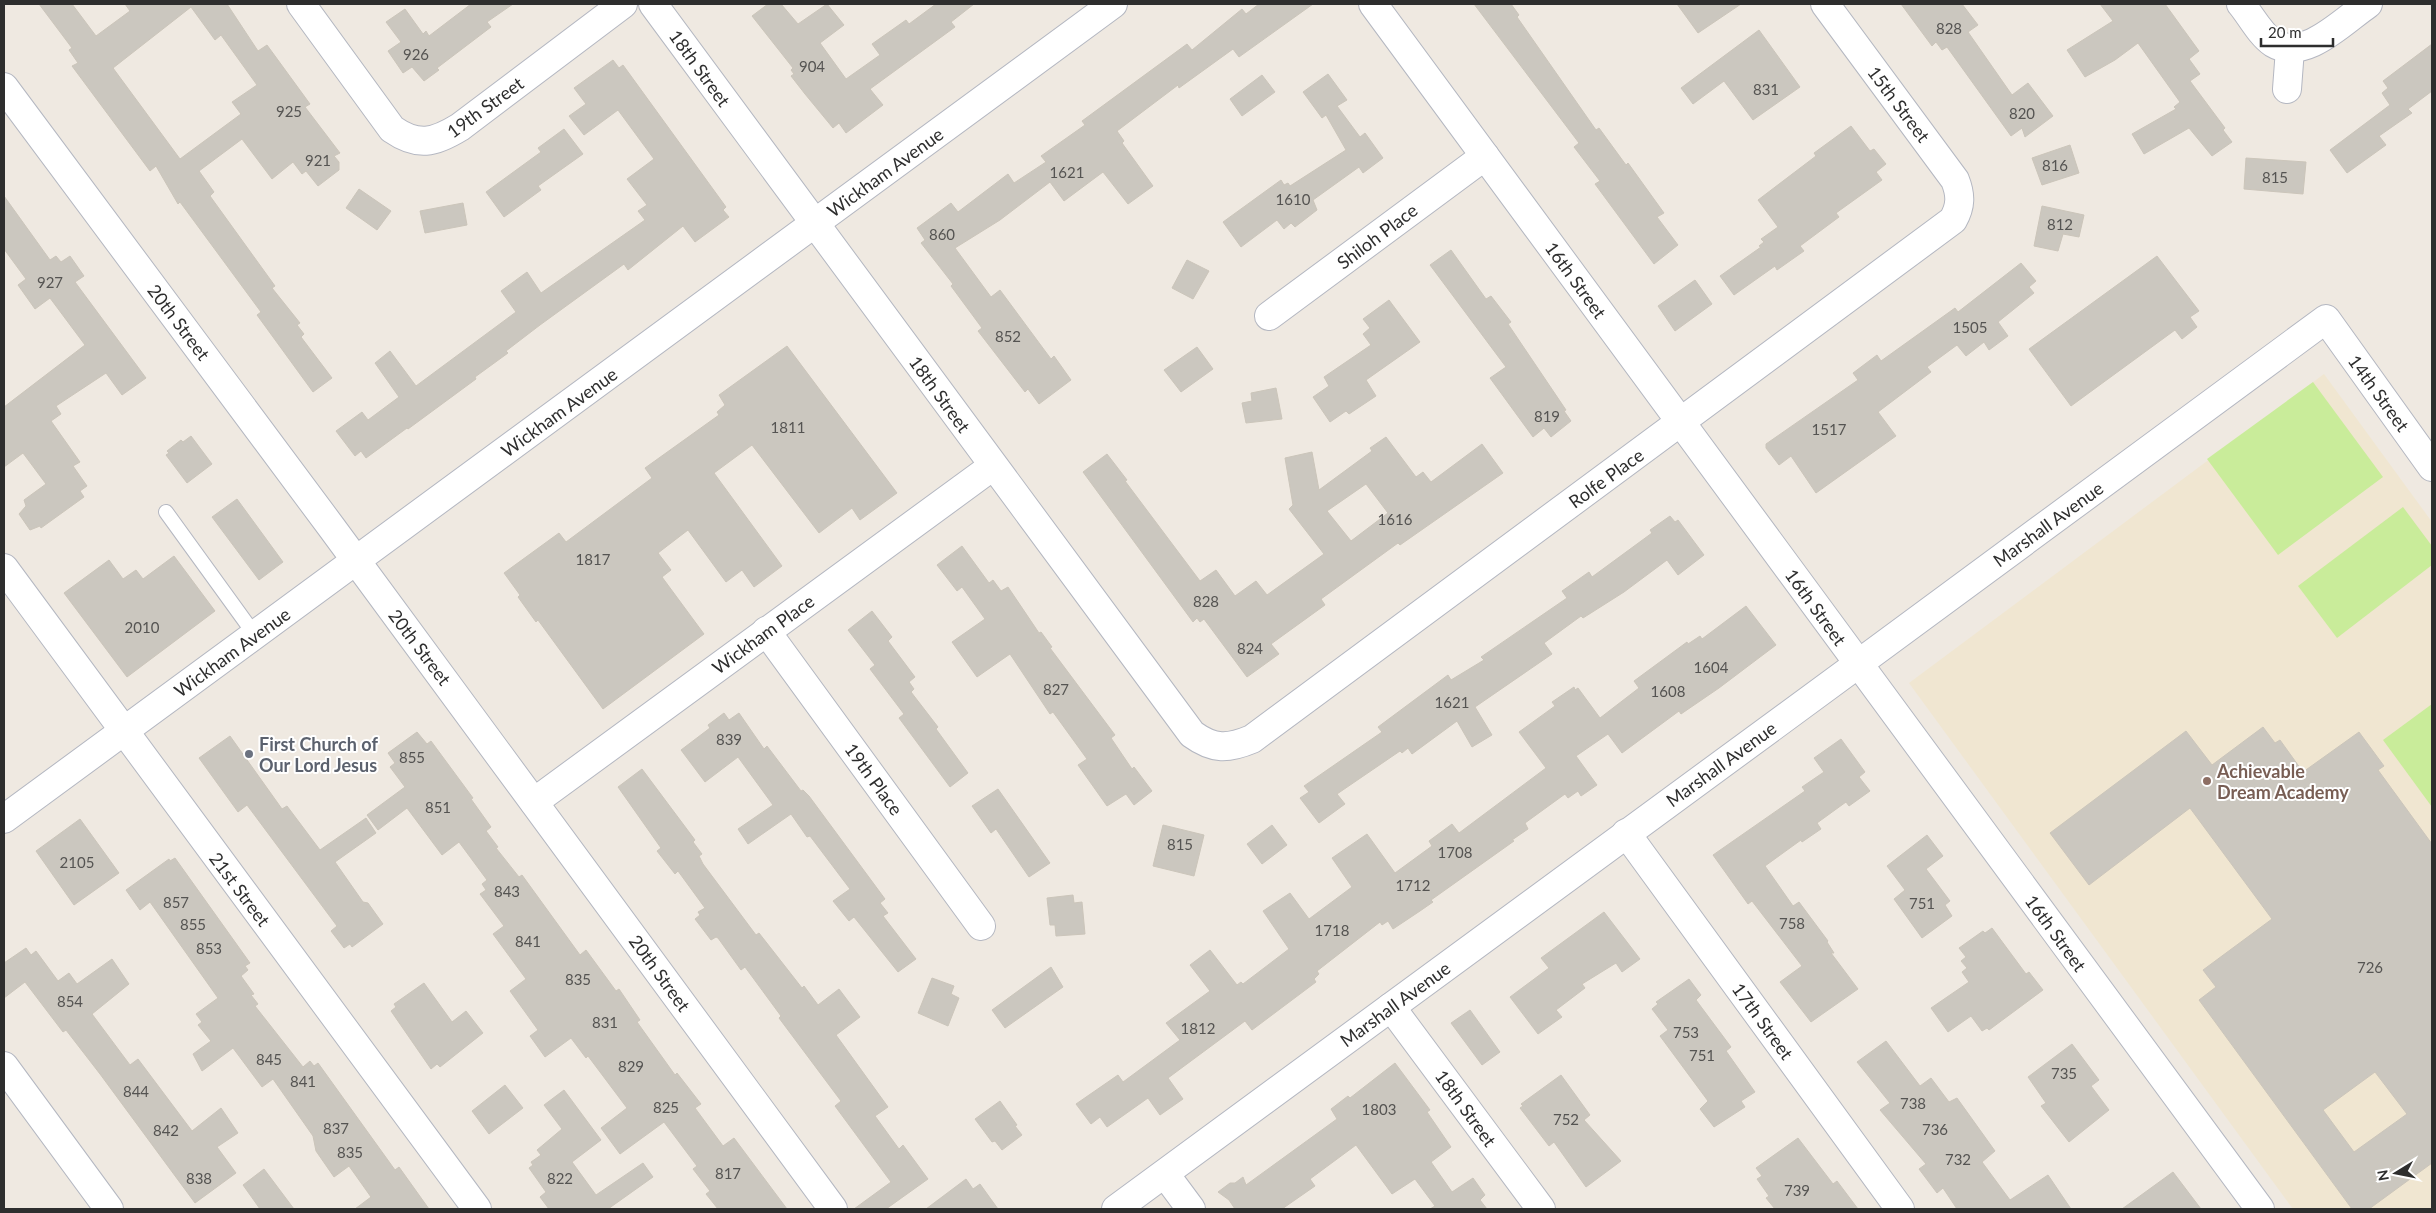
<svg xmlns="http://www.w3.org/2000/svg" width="2436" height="1213" font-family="Lato,sans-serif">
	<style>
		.education { fill: #f0e6d1 }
		.pitch { fill: #c9ec9a }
		.building { fill: #cbc7bf; stroke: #cbc5ba; fill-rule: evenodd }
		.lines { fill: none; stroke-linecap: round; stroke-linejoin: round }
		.lane-casing { stroke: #b4b7c1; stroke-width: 16 }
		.street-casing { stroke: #b4b7c1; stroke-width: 30 }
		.secondary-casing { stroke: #b4b7c1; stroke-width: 30 }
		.lane { stroke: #fff; stroke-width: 14 }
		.street { stroke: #fff; stroke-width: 28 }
		.secondary { stroke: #fff; stroke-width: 28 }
		.worship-dot { fill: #6b7280; stroke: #fff; stroke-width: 2 }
		.education-dot { fill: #8d6e63; stroke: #fff; stroke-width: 2 }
		.labels { text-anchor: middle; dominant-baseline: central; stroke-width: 4; stroke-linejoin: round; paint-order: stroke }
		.number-label { font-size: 15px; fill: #555452 }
		.street-label { font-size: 18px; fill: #2e2e2e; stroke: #fff }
		.worship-label { font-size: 18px; font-weight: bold; fill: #5b616d; stroke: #fff; text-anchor: start }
		.education-label { font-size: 18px; font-weight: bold; fill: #785e54; stroke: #fff; text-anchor: start }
	</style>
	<rect width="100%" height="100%" fill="#efe9e1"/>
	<polygon class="education" points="2324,374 2432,522 2432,1209 2293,1209 1909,683"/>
	<g class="pitch">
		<polygon points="2313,382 2383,477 2278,555 2207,459"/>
		<polygon points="2403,507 2432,546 2432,565 2337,638 2298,586"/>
		<polygon points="2432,704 2432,807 2383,740"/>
	</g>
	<g class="building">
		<path d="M 39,4 L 72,4 L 96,36 L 130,11 L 125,4 L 227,4 L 258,51 L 267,45 L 310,104 L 305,107 L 340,153 L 334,156 L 339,162 L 339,170 L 318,186 L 306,171 L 302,174 L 293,162 L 272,179 L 242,139 L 199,171 L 214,192 L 210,196 L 275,286 L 272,288 L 300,323 L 297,325 L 304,334 L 301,337 L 332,378 L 313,392 L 257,315 L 261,312 L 180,202 L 178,204 L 156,166 L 150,171 L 72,66 L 78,63 L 69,50 L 72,48 ZM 191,7 L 215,40 L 221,35 L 257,85 L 232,102 L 241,114 L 180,159 L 113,68 Z"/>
		<polygon points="471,4 513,4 487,22 491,27 437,68 439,70 424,81 412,67 403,73 388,51 401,42 386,22 405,9 423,34 426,31 429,36"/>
		<polygon points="768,4 781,4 798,24 827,4 844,25 820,43 846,79 880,55 872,44 906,20 909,24 936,4 974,4 951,22 955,27 870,89 883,105 846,133 839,123 833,128 805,94 791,76 794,74 791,70 793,68 752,16"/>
		<polygon points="1259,4 1313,4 1239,57 1233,49 1179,88 1178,85 1117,131 1124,141 1122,143 1153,186 1128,204 1103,172 1064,201 1050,182 1000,220 955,248 991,297 1000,290 1051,359 1054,356 1071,380 1039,404 1028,389 1025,392 978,331 982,328 951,286 953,284 921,243 925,240 917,228 951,203 958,212 1008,174 1014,183 1046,162 1041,156 1085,125 1082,121 1187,44 1192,50 1242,9 1246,14"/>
		<polygon points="1474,4 1511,4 1519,15 1517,17 1596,130 1599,128 1626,165 1628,163 1664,213 1657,217 1678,245 1654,264 1595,184 1600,181 1574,147 1579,143"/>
		<polygon points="1677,4 1741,4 1698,33"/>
		<polygon points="1901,4 1962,4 1978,25 1968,32 2012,95 2028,83 2053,116 2025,137 2022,128 2011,136 1947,47 1942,50 1936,42 1932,46"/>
		<polygon points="2100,4 2165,4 2199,51 2189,59 2200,74 2190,81 2225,128 2223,130 2232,142 2212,156 2189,128 2144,154 2132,134 2176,109 2174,107 2180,102 2138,43 2115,60 2085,77 2067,50 2113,21"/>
		<polygon points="1759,30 1800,87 1753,120 1724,81 1693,104 1681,88"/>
		<polygon points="2432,44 2432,91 2408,109 2412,113 2379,136 2386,145 2347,173 2330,150 2390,105 2382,93 2388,88 2383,81"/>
		<polygon points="613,60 619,68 623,65 726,207 723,210 729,217 695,242 683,226 628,270 624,264 540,325 506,351 508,353 475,377 476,379 408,429 407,428 366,458 361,451 355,456 336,431 362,412 368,420 399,397 375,363 390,351 416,386 516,312 501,291 527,272 541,293 645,220 638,211 647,205 627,179 654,159 618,110 584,135 569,116 586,104 574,88"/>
		<polygon points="1328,74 1347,100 1337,106 1360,137 1365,133 1383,158 1363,173 1359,167 1313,200 1317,210 1295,227 1291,223 1284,229 1277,220 1241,247 1223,222 1281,180 1284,185 1288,183 1290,186 1346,150 1326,115 1322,118 1303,92"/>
		<polygon points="1262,75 1275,92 1242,116 1230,99"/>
		<polygon points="1851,126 1870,151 1874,149 1886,164 1876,172 1882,180 1836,213 1839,217 1800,246 1804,251 1777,270 1775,266 1734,295 1720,276 1761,247 1759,246 1764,242 1761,239 1778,227 1758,200 1816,156 1814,153"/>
		<polygon points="564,129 583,154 538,186 541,190 504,217 486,192 541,152 538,148"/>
		<polygon points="2070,145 2079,173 2042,185 2032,158"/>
		<polygon points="2246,158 2306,162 2303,194 2244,189"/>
		<polygon points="359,189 391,211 377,230 346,208"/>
		<polygon points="4,196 50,260 56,256 61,262 70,256 84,276 75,282 146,378 122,395 106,373 56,406 61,414 51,421 80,462 73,466 87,486 80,491 84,497 41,528 40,526 30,530 19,514 26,506 24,500 46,484 23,453 4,467 4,407 85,345 50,298 35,309 18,285 26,279 4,249"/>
		<polygon points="463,203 467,225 425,233 420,211"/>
		<polygon points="2042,206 2084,215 2079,237 2063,234 2058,251 2034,246"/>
		<polygon points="1451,250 1486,299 1491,296 1511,322 1508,324 1566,410 1564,411 1571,421 1551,437 1544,428 1533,437 1490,378 1506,367 1430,265"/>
		<polygon points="2157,256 2199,311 2190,317 2197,327 2182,339 2175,330 2071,406 2029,349"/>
		<polygon points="1187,260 1209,271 1193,299 1172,288"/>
		<polygon points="2021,263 2036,281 2029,287 2034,293 1998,322 2008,336 1989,350 1984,342 1966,356 1957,345 1927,367 1931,372 1878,412 1896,436 1816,493 1791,456 1779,465 1766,448 1766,444 1858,380 1853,373 1877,355 1881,361 1955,308 1958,312"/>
		<polygon points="1695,280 1712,304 1675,331 1658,306"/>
		<polygon points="1389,300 1420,342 1366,380 1376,396 1349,414 1346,411 1330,422 1313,397 1329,386 1324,377 1371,345 1363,334 1370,328 1363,319"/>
		<polygon points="787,346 897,493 860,520 852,508 819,533 752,445 714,473 782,566 754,587 742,570 726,582 688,530 658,553 671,570 662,577 704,634 603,709 538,620 536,622 518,597 520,595 504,573 559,533 566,542 652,478 645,468 719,415 717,412 725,405 719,395"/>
		<polygon points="1197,347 1213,369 1181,392 1164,370"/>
		<polygon points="1276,388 1282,419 1246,423 1242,403 1252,401 1251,393"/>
		<polygon points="191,436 212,464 187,483 166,455 169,453 167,451 181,440 183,442"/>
		<path d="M 1386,437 L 1416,477 L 1423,472 L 1431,482 L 1482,444 L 1503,473 L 1400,545 L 1398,543 L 1321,599 L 1325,605 L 1271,644 L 1279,654 L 1247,677 L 1204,619 L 1200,622 L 1197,618 L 1193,622 L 1083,472 L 1107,454 L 1127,480 L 1125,481 L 1200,581 L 1216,570 L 1235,596 L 1256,581 L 1267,595 L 1324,554 L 1289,509 L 1293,505 L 1285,458 L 1312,452 L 1319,490 L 1372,451 L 1370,448 ZM 1366,484 L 1388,513 L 1351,541 L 1327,511 Z"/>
		<polygon points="237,499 283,562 259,580 212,517"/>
		<polygon points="1670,516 1675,522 1678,520 1704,555 1678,575 1667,560 1624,592 1583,618 1581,616 1544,643 1552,654 1475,707 1492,735 1472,747 1457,721 1412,754 1408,748 1402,753 1400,751 1337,794 1345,804 1319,823 1300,798 1309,792 1304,786 1382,732 1378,727 1448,675 1451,680 1484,660 1481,657 1567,598 1562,591 1589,572 1592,577 1652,533 1650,530"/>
		<polygon points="962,546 989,583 993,580 1001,591 1008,587 1039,633 1041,632 1052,647 1050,648 1115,735 1111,738 1132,769 1134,767 1152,791 1134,805 1126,794 1107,806 1078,765 1087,759 1053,712 1050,714 1010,654 977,677 952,642 985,619 962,587 957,591 937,565"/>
		<polygon points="174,556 215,611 127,677 64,593 109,560 123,579 136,570 143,579"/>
		<polygon points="1746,606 1776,645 1719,688 1681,714 1679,711 1622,753 1608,734 1576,756 1597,785 1581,796 1578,791 1568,798 1565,794 1525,823 1528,829 1512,840 1514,841 1431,900 1433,902 1420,911 1393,929 1388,921 1382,925 1380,922 1317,971 1319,974 1314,979 1316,982 1252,1030 1245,1021 1168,1078 1183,1099 1160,1115 1148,1098 1107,1127 1100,1117 1091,1124 1076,1104 1118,1075 1123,1082 1180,1040 1166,1023 1210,991 1190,965 1210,950 1237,985 1241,982 1243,984 1289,949 1263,911 1290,893 1309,919 1352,887 1332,858 1367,834 1395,873 1432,846 1429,841 1452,824 1459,833 1546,768 1519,732 1555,706 1552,702 1574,687 1575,690 1578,688 1600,718 1639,688 1634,681 1687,642 1688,644 1700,636 1702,639"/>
		<polygon points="872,611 892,637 888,641 915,677 909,682 914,689 911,692 938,727 936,729 968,773 950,787 899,718 904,714 870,669 875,665 848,630"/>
		<polygon points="724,713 729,720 739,713 764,749 767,746 801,791 803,790 809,796 885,899 880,903 888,913 883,916 916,959 898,972 854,917 849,921 833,901 850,889 810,836 807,837 791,814 748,844 738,829 773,805 738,757 705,782 681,750 710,728 708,725"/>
		<path d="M 2263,727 L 2275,743 L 2280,740 L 2303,772 L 2359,732 L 2384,766 L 2378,770 L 2432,844 L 2432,1163 L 2369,1209 L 2352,1209 L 2199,1000 L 2216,987 L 2203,970 L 2272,919 L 2190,808 L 2089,885 L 2050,833 L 2186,731 L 2212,765 ZM 2375,1072 L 2407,1114 L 2354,1152 L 2323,1110 Z"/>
		<polygon points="417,732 427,744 431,741 473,798 471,799 491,827 486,831 498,847 496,848 519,877 522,875 580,955 586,950 616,991 619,989 640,1020 637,1022 675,1075 677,1073 701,1104 695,1108 723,1146 734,1138 787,1209 718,1209 706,1194 710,1191 693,1169 697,1166 664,1122 620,1154 601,1128 627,1108 588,1056 586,1058 571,1038 545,1057 530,1036 538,1030 510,991 526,979 493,934 504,926 480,894 486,890 482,884 487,880 459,842 442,855 407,808 378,830 367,815 405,787 390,767 395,763 388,753"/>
		<polygon points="230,736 282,809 287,806 320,850 366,818 376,833 335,862 363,902 368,903 383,924 352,947 350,944 344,948 331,931 337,926 247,805 238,812 199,758"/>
		<polygon points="1841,739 1865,772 1859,777 1870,791 1849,806 1846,802 1817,823 1821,829 1802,842 1801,840 1765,866 1793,906 1799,902 1828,941 1827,942 1834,953 1831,953 1858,989 1811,1022 1780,982 1802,966 1752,901 1748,904 1713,855 1805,791 1802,787 1824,772 1814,758"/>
		<polygon points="642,769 695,840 693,842 702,854 699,856 703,864 756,935 759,933 802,988 804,986 818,1005 839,989 860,1017 836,1035 888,1107 875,1116 899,1149 903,1145 928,1179 886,1209 854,1209 891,1182 835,1106 841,1101 779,1018 781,1016 745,967 741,970 718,938 716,937 711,940 695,919 700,915 698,912 705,908 678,871 675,874 657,851 661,848 618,787"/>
		<polygon points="998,789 1050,863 1029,877 996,829 991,833 972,806"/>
		<polygon points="80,819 119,873 74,905 36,851"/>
		<polygon points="1163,825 1204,835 1194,876 1153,866"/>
		<polygon points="1272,825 1287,845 1262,864 1247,844"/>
		<polygon points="1927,835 1943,856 1926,869 1950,901 1945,905 1952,916 1922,938 1894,899 1905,890 1887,866"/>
		<polygon points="175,858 250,963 245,966 248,970 241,976 254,994 251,995 258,1004 255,1006 303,1067 310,1061 314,1066 318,1063 395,1170 399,1167 429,1209 355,1209 371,1197 349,1166 334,1177 316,1151 313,1136 273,1079 262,1087 233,1048 202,1071 193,1054 211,1041 198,1025 202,1022 196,1014 218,998 150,902 140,910 126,890 169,859 170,861"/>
		<polygon points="1073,895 1074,903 1082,902 1085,934 1056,936 1055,925 1050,925 1047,898"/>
		<polygon points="1604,912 1640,959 1622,972 1616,963 1582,984 1585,988 1556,1010 1562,1017 1538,1034 1510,997 1549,968 1541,958"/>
		<polygon points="1992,928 2026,974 2029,972 2043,990 1989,1030 1987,1028 1982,1031 1971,1016 1948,1032 1931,1008 1969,982 1962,972 1967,968 1961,961 1966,957 1959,948 1983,931 1985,933"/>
		<polygon points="26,948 31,955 36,951 58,981 69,973 77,984 112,959 129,984 92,1014 130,1065 138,1059 192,1131 221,1108 238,1133 217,1147 236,1173 195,1203 100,1074 66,1030 63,1032 25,982 4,998 4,963"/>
		<polygon points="1051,967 1063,987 1005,1028 992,1010"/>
		<polygon points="932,978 954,986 951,994 959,998 948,1026 918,1013"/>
		<polygon points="1689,979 1701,995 1696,1000 1731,1047 1726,1051 1755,1092 1741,1101 1745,1107 1714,1127 1700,1109 1708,1101 1660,1036 1668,1030 1652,1009 1658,1004 1656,1002"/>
		<polygon points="424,983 452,1022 466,1011 483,1033 440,1067 437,1064 431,1069 391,1011 396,1007 394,1004"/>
		<polygon points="1470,1010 1500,1052 1482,1065 1451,1023"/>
		<polygon points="1886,1041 1920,1086 1931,1078 1949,1102 1957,1098 1995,1151 1982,1162 2010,1200 2048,1175 2071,1209 1957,1209 1943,1188 1937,1193 1919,1169 1926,1164 1880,1110 1890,1103 1857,1062"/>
		<polygon points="2072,1044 2099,1080 2091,1086 2109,1110 2069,1142 2041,1106 2046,1103 2028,1077"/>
		<polygon points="1395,1063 1430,1110 1427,1112 1451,1147 1431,1162 1452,1192 1473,1178 1485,1195 1480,1200 1487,1209 1430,1209 1435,1206 1415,1179 1392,1194 1356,1145 1310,1179 1315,1186 1282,1209 1235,1209 1229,1200 1218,1192 1230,1183 1235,1183 1243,1177 1246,1185 1337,1119 1331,1109 1348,1096 1350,1098"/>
		<polygon points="1561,1075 1590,1115 1584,1120 1621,1161 1586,1187 1554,1142 1549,1146 1520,1108 1523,1106 1521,1104"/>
		<polygon points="505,1085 523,1108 489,1134 472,1111"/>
		<polygon points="564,1090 601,1140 572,1162 596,1195 643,1163 653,1177 608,1209 549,1209 540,1197 546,1192 529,1168 533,1165 531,1162 541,1155 537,1150 562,1129 544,1105"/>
		<polygon points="1000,1101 1017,1125 1015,1126 1022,1135 1002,1150 995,1141 992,1142 975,1119"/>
		<polygon points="1798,1138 1833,1184 1837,1181 1858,1209 1775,1209 1766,1198 1769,1196 1757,1179 1762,1176 1756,1168"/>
		<polygon points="264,1169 294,1209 260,1209 243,1185"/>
		<polygon points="2173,1172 2201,1209 2122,1209"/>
		<polygon points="966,1179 973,1189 980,1184 998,1209 926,1209"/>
	</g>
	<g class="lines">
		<g class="lane-casing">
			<polyline id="lane" points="166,512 255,635"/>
		</g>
		<g class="street-casing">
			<g id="street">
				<path d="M 301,4 L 392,129 C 418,147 434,143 460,127 L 623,4"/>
				<path d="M 653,4 L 1192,734 C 1214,750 1228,749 1252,739 L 1953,220 C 1961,206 1961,195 1955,180 L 1825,4"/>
				<path d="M 2241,4 C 2251,16 2260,34 2273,43 C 2305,62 2343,21 2368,4"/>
				<polyline points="4,87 332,528 833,1209"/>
				<polyline points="2287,89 2290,49"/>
				<polyline points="1269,316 1485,156"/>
				<polyline points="4,568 477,1209"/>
				<polyline points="766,631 981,926"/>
				<polyline points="1858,664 2326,319 2432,467"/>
				<polyline points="534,802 993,466"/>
				<polyline points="1626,833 1900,1209"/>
				<polyline points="1391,1007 1541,1209"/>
				<polyline points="1165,1174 1191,1209"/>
			</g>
		</g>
		<g class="secondary-casing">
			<g id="secondary">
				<polyline points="1373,4 2260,1209"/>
				<polyline points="4,819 1113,4"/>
				<polyline points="4,1066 109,1209"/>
				<polyline points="1116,1209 1858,664"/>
			</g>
		</g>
		<use href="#lane" class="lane"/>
		<use href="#street" class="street"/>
		<use href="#secondary" class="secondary"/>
	</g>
	<circle class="worship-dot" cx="249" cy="754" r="5"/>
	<circle class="education-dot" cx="2207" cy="781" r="5"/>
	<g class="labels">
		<g class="number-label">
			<text x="1949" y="28">828</text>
			<text x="416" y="54">926</text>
			<text x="812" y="66">904</text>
			<text x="1766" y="89">831</text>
			<text x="289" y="111">925</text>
			<text x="2022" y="113">820</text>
			<text x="318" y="160">921</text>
			<text x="2055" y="165">816</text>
			<text x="1067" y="172">1621</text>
			<text x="2275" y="177">815</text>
			<text x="1293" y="199">1610</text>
			<text x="2060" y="224">812</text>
			<text x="942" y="234">860</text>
			<text x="50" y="282">927</text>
			<text x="1970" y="327">1505</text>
			<text x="1008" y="336">852</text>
			<text x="1547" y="416">819</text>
			<text x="788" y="427">1811</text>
			<text x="1829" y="429">1517</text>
			<text x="1395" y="519">1616</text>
			<text x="593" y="559">1817</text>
			<text x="1206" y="601">828</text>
			<text x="142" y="627">2010</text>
			<text x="1250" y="648">824</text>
			<text x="1711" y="667">1604</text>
			<text x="1056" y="689">827</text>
			<text x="1668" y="691">1608</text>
			<text x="1452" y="702">1621</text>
			<text x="729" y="739">839</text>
			<text x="412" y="757">855</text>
			<text x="438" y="807">851</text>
			<text x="1180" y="844">815</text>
			<text x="1455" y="852">1708</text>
			<text x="77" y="862">2105</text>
			<text x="1413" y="885">1712</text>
			<text x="507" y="891">843</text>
			<text x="176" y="902">857</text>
			<text x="1922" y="903">751</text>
			<text x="1792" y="923">758</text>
			<text x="193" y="924">855</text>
			<text x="1332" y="930">1718</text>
			<text x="528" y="941">841</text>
			<text x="209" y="948">853</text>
			<text x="2370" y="967">726</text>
			<text x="578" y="979">835</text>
			<text x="70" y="1001">854</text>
			<text x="605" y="1022">831</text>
			<text x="1198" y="1028">1812</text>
			<text x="1686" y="1032">753</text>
			<text x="1702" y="1055">751</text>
			<text x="269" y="1059">845</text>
			<text x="631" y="1066">829</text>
			<text x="2064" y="1073">735</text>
			<text x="303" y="1081">841</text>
			<text x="136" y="1091">844</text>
			<text x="1913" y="1103">738</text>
			<text x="666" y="1107">825</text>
			<text x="1379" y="1109">1803</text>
			<text x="1566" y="1119">752</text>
			<text x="336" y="1128">837</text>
			<text x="1935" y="1129">736</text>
			<text x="166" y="1130">842</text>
			<text x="350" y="1152">835</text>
			<text x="1958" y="1159">732</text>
			<text x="728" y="1173">817</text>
			<text x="199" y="1178">838</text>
			<text x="560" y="1178">822</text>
			<text x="1797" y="1190">739</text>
		</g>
		<g class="street-label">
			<text transform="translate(700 68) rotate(54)">18th Street</text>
			<text transform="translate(1899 104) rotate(53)">15th Street</text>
			<text transform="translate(485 107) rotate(-36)">19th Street</text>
			<text transform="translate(885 172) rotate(-36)">Wickham Avenue</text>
			<text transform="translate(1377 236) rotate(-37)">Shiloh Place</text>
			<text transform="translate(1576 280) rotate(54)">16th Street</text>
			<text transform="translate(179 322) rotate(53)">20th Street</text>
			<text transform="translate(2379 393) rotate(54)">14th Street</text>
			<text transform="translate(940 394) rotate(54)">18th Street</text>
			<text transform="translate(559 412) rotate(-36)">Wickham Avenue</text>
			<text transform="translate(1606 478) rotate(-36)">Rolfe Place</text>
			<text transform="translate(2048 524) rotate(-36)">Marshall Avenue</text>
			<text transform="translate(1816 607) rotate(54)">16th Street</text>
			<text transform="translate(763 634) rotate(-36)">Wickham Place</text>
			<text transform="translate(420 647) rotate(53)">20th Street</text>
			<text transform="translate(232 652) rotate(-36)">Wickham Avenue</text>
			<text transform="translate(1721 764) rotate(-36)">Marshall Avenue</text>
			<text transform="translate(874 779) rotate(54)">19th Place</text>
			<text transform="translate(240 889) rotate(53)">21st Street</text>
			<text transform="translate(2056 933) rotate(54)">16th Street</text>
			<text transform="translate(660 973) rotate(54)">20th Street</text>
			<text transform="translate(1395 1004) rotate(-36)">Marshall Avenue</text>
			<text transform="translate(1763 1021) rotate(54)">17th Street</text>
			<text transform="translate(1466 1108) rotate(54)">18th Street</text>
		</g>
		<g class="worship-label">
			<text x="259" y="744">First Church of<tspan x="259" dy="21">Our Lord Jesus</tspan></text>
		</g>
		<g class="education-label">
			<text x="2217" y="771">Achievable<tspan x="2217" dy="21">Dream Academy</tspan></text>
		</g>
	</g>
	<rect width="2436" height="1213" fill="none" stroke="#2e2e2e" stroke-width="10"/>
	<g transform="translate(2396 1173) rotate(260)" stroke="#ffffff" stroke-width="4" paint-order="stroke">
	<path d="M0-4L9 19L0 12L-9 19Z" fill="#2e2e2e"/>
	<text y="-8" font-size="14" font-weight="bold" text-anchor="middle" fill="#2e2e2e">N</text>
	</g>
	<path d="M2261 38v8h72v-8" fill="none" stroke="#2e2e2e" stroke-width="2.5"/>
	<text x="2268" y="38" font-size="15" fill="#2e2e2e" stroke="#ffffff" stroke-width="4" paint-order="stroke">20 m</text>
</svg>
